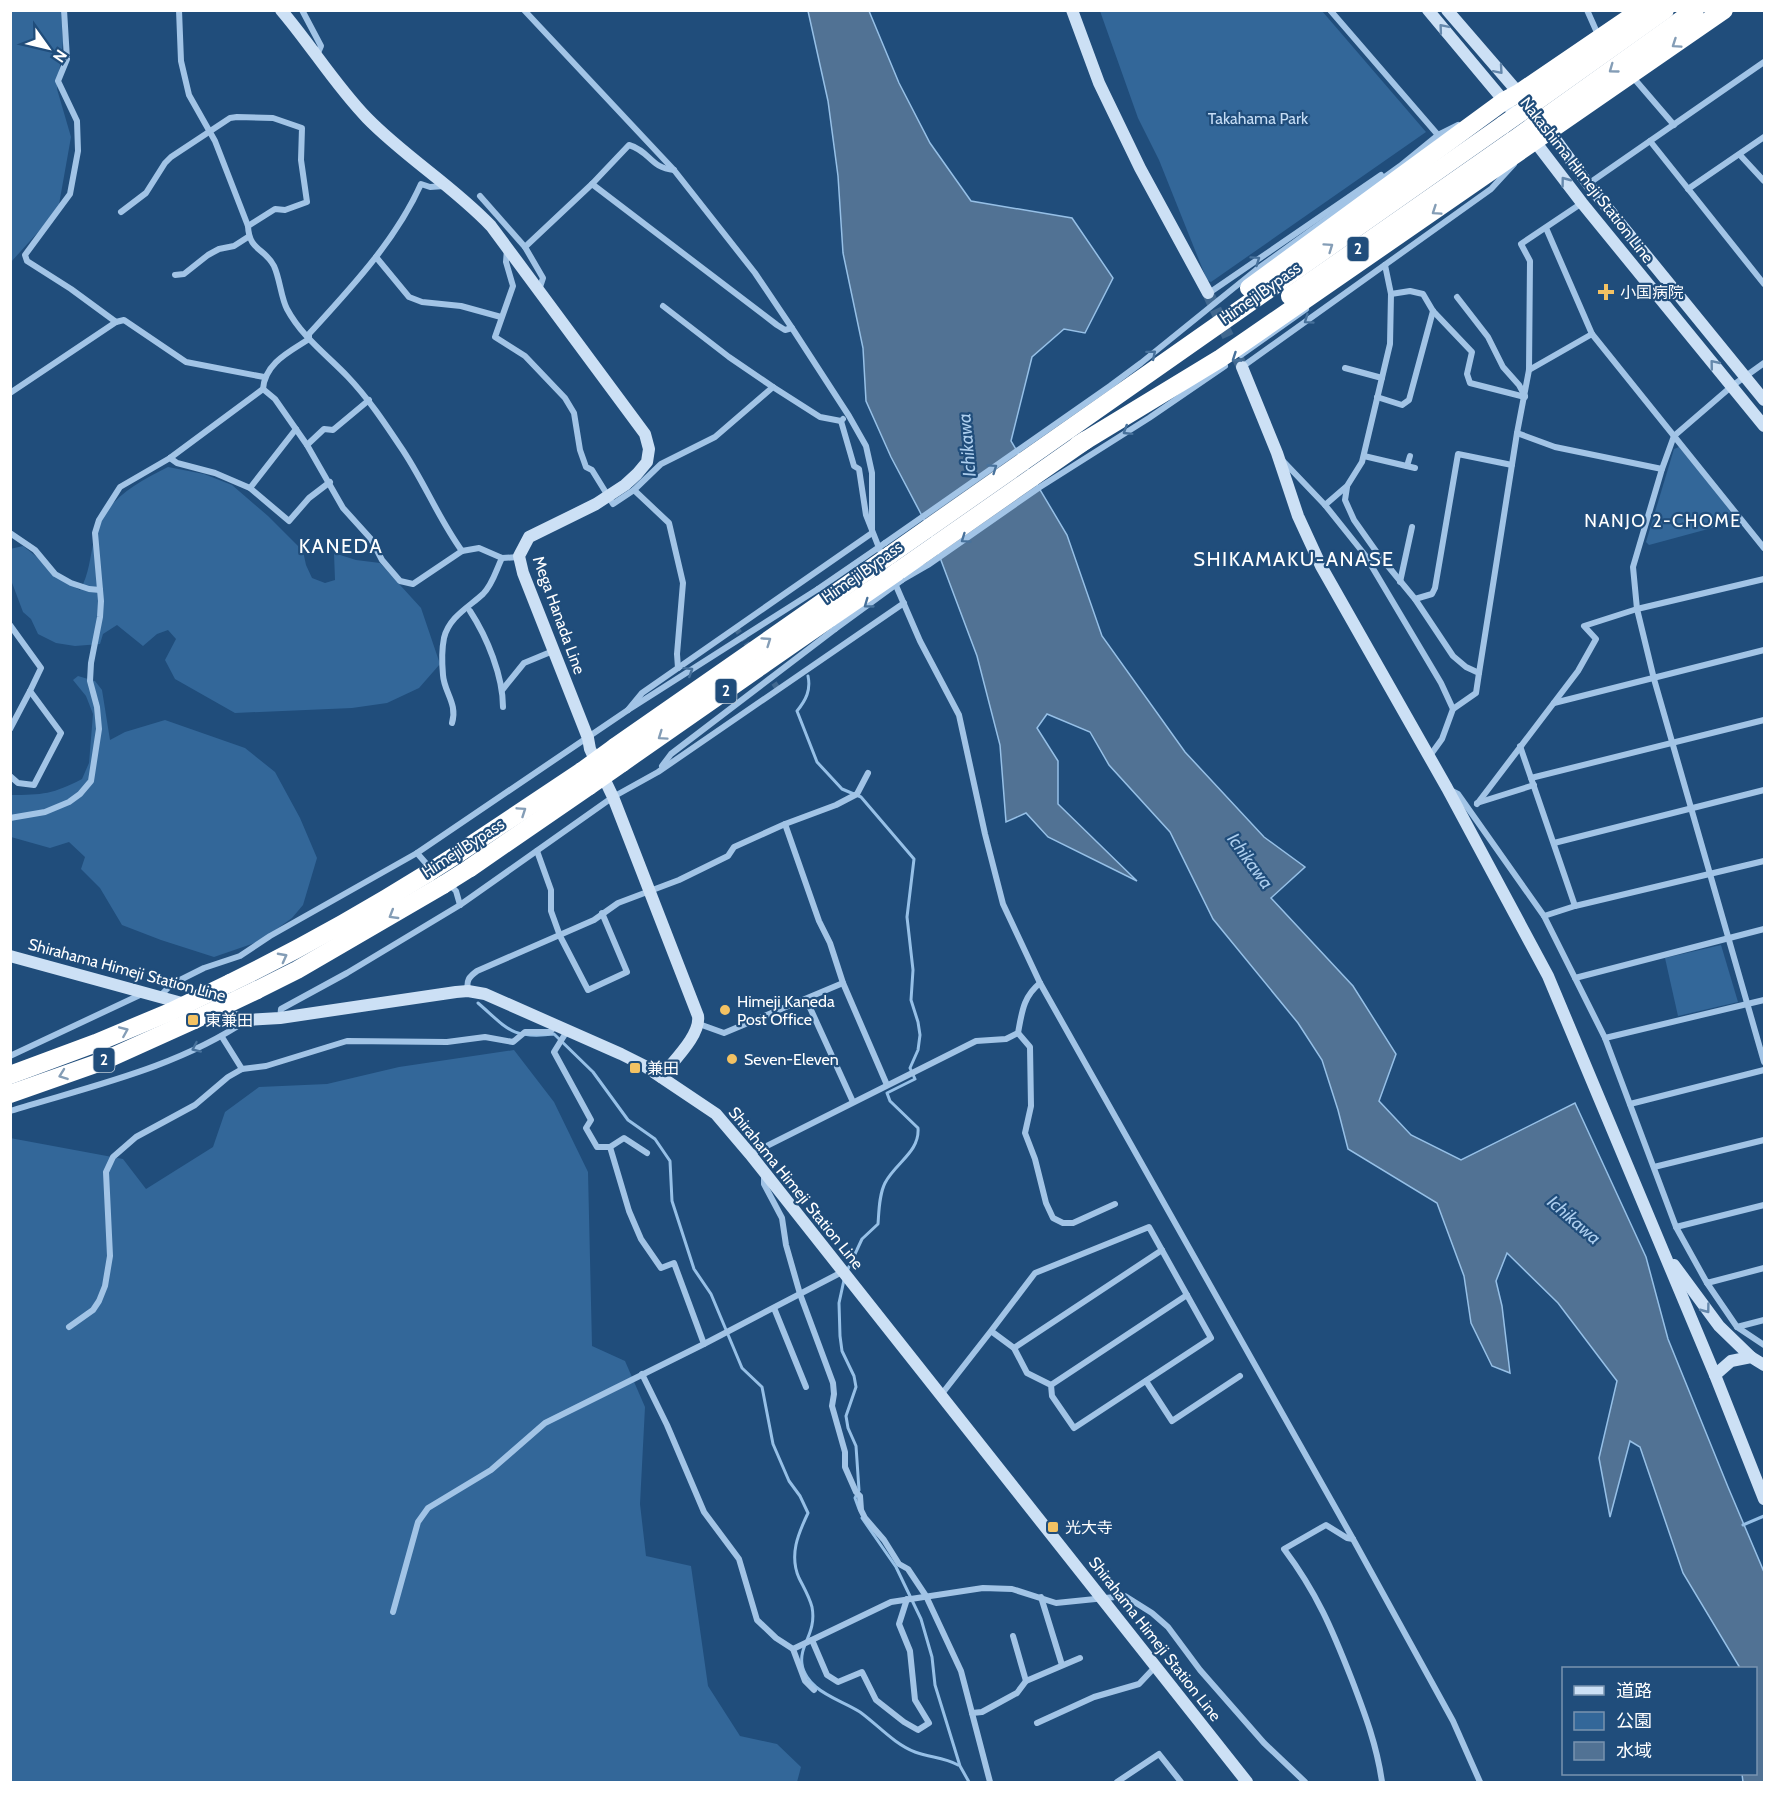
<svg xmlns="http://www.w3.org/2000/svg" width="1775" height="1793" font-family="Cabin,'Noto Sans JP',sans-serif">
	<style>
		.green { fill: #336799 }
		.water { fill: #517294; stroke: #96c0e7; stroke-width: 1.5 }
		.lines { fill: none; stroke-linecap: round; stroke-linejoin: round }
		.stream { stroke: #96c0e7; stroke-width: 3 }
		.street-tunnel { stroke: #41688f; stroke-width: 6; stroke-dasharray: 6 3; stroke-linecap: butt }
		.secondary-tunnel { stroke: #41688f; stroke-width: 12; stroke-dasharray: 12 6; stroke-linecap: butt }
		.street { stroke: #a2c4e6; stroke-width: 6 }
		.secondary { stroke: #cce0f5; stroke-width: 12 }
		.highway { stroke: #fff; stroke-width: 18 }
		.street-bridge { stroke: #a2c4e6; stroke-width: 6 }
		.highway-bridge { stroke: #fff; stroke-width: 18 }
		.oneway { stroke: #6588ac }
		.oneway2 { stroke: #849db6 }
		.oneway3 { stroke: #47719b }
		.poi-dot { fill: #f3c263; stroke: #204d7b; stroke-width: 2 }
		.labels { text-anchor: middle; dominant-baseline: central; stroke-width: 4.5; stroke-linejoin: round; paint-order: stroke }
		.shield { fill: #204d7b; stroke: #bccad7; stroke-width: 1.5 }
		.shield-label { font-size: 15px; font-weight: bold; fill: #fff }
		.park-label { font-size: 16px; fill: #c6ddf5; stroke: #204d7b }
		.street-label { font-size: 16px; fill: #fff; stroke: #204d7b }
		.poi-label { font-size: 16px; fill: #fff; stroke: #204d7b; text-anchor: start }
		.water-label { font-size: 18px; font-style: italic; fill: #adceee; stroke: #204d7b }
		.neighbourhood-label { font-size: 18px; letter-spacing: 1.5px; fill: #fff; stroke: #204d7b }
		.quarter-label { font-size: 20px; letter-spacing: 1.5px; fill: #fff; stroke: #204d7b }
	</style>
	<rect width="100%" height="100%" fill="#204d7b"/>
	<g class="green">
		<polygon points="11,11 61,11 63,42 57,89 71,137 58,210 11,262"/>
		<polygon points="1100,11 1322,11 1426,132 1211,282 1207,280 1159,160 1138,118"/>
		<polygon points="1679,447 1736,517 1734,522 1649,545 1646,542 1674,449"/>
		<path d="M 168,467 L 204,474 L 232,485 L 268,516 L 303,551 L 306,565 L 312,578 L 325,583 L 335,580 L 334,553 L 356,560 L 380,563 L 421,608 L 440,664 L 419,688 L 387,703 L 352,708 L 235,713 L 175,679 L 165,660 L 176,639 L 168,630 L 157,634 L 143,646 L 117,625 L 103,634 L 100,644 L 75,646 L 56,643 L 38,634 L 31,619 L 23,612 L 11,580 L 10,549 L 23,546 C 42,560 59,579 80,590 C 89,575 90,557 94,540 C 103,501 134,484 168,467 Z"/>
		<path d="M 78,676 L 95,681 L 102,690 L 110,740 L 125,732 L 165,720 L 245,748 L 275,772 L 300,818 L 317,858 L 303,905 L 292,918 L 260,941 L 214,957 L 161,940 L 122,925 L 100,888 L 81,869 L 85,857 L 69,842 L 50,848 L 11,837 L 10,795 C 43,795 53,794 82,779 L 89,763 L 93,714 L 86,696 L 73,680 Z"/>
		<polygon points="1721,945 1738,1002 1678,1016 1665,958"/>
		<polygon points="514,1050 554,1102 588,1172 592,1346 625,1361 645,1407 640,1504 646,1556 691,1566 708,1686 740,1736 777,1744 801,1767 797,1782 11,1782 10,1138 123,1159 146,1189 213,1147 225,1112 259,1087 327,1084 399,1067"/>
	</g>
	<polygon class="water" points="808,11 869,11 899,83 930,143 971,201 1072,218 1113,278 1085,333 1064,329 1032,357 1011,441 1067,535 1102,636 1185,752 1264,837 1305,867 1271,898 1353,986 1396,1054 1379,1101 1411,1135 1461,1160 1575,1103 1646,1257 1668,1339 1728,1487 1764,1572 1764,1782 1743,1782 1742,1774 1756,1774 1756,1668 1740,1668 1683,1573 1640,1447 1630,1441 1610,1517 1599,1458 1617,1381 1558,1303 1507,1253 1496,1281 1502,1306 1510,1373 1492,1366 1471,1323 1464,1276 1437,1203 1348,1149 1338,1110 1322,1060 1298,1023 1213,919 1170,832 1109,765 1090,732 1047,714 1037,728 1058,761 1058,804 1137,881 1048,837 1026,813 1006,822 1000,745 977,656 930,531 891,457 866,401 863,348 843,253 838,176 828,101"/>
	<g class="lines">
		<g class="stream">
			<path d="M 808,676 C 811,690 806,700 797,711 L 817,762 L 842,789 L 861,797 L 914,859 L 907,917 L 913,970 L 911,1000 L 918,1022 L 920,1035 L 918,1050 L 910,1068 L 915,1079 L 887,1093 L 890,1101 L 918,1128 C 920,1152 895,1163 885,1183 C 879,1195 879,1211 878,1224 L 862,1239 L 847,1271"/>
			<path d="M 478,1003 C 508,1029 511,1039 554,1034 L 593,1072 L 628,1120 L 655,1139 L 670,1161 L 672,1201 L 694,1269 L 711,1294 L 742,1368 L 762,1387 L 773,1444 L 789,1481 L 800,1496 L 808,1513 C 798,1534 789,1555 799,1578 C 804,1588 809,1596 812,1607 C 817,1633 799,1645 802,1664 C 803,1673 810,1682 816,1687 C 829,1698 846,1703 860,1712 C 878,1725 894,1744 915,1752 C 931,1758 943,1757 958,1765"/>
			<polyline points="844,1280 839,1303 840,1336 842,1351 854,1376 856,1387 846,1416 848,1428 856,1446 859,1490 855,1498 859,1509"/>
			<polyline points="862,1518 896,1567 921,1619 932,1657 935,1685 960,1766 969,1782"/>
			<polyline points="1743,1525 1764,1516"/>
		</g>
		<g class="street-tunnel">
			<polyline points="736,628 751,650"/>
			<polyline points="764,668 778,689"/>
		</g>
		<polyline class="secondary-tunnel" points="1208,293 1242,367"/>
		<g class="street">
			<polyline points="64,10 67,59 58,81 77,121 78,151 70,194 25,255 27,261 71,289 116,322 124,320 186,362 264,377"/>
			<path d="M 179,10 L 181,61 L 189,95 L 215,141 L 248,226 C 249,251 265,248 274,266 C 280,279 281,298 287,309 C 302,337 327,355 348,377 C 368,398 384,422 400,446 C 423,479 438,518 462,551"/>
			<polyline points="302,10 321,46 317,55"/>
			<polyline points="524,10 674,170 755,273 792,328 849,416 866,446 872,473 872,533 642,693 628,710"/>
			<polyline points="1330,10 1438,135"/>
			<polyline points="1587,10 1599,37"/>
			<polyline points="1631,75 1674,125"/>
			<polyline points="1650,141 1764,284"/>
			<polyline points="1740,155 1764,181"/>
			<polyline points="592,184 777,325 785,330 792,328"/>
			<polyline points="1588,184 1764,62"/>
			<polyline points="1688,189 1764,137"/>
			<polyline points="480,196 525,247"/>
			<polyline points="121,212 146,193 165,163 171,157 230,118 237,117 273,118 302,128 301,160 307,202 285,210 275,209 248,226"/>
			<polyline points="1546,228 1592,334"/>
			<polyline points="507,249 506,262 513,286 495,337 525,356 565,398 574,413 580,450 586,467 592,470 613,504 634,490 661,464 715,437 773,387 820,417 841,421 843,419"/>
			<polyline points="376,257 409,297 422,302 461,306 501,317"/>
			<polyline points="175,275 184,274 208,255 219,249 234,246 248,237"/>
			<path d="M 539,290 L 543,278 L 525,247 L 592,184 L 629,145 C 650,151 650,168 674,170"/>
			<polyline points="1209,293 1381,175"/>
			<polyline points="1391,294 1410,291 1423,294 1433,311 1472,352 1467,374 1470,383 1525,397"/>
			<polyline points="1457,297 1488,337 1503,367 1519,385 1525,396"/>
			<polyline points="663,306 729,357 773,387"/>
			<polyline points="1241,355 1306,309"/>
			<polyline points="1764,363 1732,386 1674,436 1662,469 1633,567 1637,609 1654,679 1764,1062"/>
			<polyline points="1242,367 1491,189 1514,164"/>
			<polyline points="1345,368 1382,378"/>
			<polyline points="1529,370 1592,334 1764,548"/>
			<polyline points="263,389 275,399 307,445 343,508 371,539 382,560 400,581 413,584 462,551 479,548 502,558 519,557"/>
			<polyline points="10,393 116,322"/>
			<polyline points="1377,397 1402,405 1409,400 1433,311"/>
			<polyline points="841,421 854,466 859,469 866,515 883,558"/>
			<polyline points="1517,433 1555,447 1662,469"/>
			<polyline points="307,445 324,429 333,430 369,400"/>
			<polyline points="1364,456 1415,468"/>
			<polyline points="170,458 177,463 215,473 250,488 289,521 309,498 330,482"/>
			<polyline points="1283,461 1325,505 1365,555 1441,683 1453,709"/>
			<polyline points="1407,466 1410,456"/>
			<polyline points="1347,487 1345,500 1354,520 1378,554 1415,599 1453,656 1466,667 1479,673"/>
			<polyline points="250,488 296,429"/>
			<polyline points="634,490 669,523 683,583 677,654 678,668"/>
			<polyline points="1325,505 1347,486 1362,462 1390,344 1391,294 1385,265"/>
			<polyline points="10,533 35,550 55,574 71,583 89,589 100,590"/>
			<polyline points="885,543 1110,386 1141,363 1256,270 1400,166 1438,135 1458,125"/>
			<polyline points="902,580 928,565 1040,487 1149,418 1225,366"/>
			<polyline points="894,581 920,641 959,715 985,834 1003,904 1040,983 1353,1539 1453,1721 1480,1782"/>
			<polyline points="1400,582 1412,527"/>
			<polyline points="1415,599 1432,594 1435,588 1458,454 1512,465"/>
			<path d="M 470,611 C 487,637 503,676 503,707"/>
			<polyline points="10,625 41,668 30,691 61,733 34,785 18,783 10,776"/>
			<polyline points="503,689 524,663 553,651"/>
			<polyline points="1554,703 1764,650"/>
			<path d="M 452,723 C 458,704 444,692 443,675 C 442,664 442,648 444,638 C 449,617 469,607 483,594 C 493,584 496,570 502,558"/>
			<polyline points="10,729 30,691"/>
			<polyline points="1520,746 1575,906"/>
			<polyline points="1429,757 1442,739 1453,709 1476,693 1479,673 1517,433 1529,370 1530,261 1521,244 1582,203"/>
			<polyline points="662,766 671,754 835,629"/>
			<polyline points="1531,778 1764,720"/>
			<polyline points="1450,790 1458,794 1544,916 1605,1038 1676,1227 1707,1283 1764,1268"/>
			<polyline points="1477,803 1534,785"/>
			<polyline points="1477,804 1578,671 1596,639 1584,626 1637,609 1764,579"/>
			<path d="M 10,818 L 45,812 L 69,802 L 80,794 L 91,781 L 99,729 L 97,707 L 90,681 L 91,663 L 100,617 L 101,601 L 95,533 L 99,520 L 120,487 L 170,458 L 263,389 C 265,363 289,352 309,339 L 309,334 C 351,288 396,240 421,184 L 430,187 L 444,186"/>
			<polyline points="785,824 819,921 830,943 843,983 887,1085"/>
			<polyline points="1554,843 1764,790"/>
			<polyline points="537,851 551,890 551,911 560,936 588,990 627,972 602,913"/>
			<polyline points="417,853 431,869"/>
			<polyline points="448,883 456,891 460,905"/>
			<polyline points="1544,916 1575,906 1764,861"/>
			<polyline points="1575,978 1764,929"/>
			<path d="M 468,991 C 466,980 469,977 477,971 L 594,920 L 618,903 L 679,880 L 728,856 L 734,847 L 785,824 L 836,805 L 857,794 L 868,773"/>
			<polyline points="160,996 172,984 204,968 240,956 270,936 417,853 628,710 818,589"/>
			<polyline points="806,999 853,1102"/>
			<polyline points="280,1018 281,1009 347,973 460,905 613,797 658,772 904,603"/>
			<polyline points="699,1024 724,1033 843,983"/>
			<polyline points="567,1031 554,1052 591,1120 586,1128 597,1147 610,1147 629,1211 641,1239 661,1268 674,1263 704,1344"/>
			<polyline points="1018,1033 1030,1047 1031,1106 1025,1133 1035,1159 1046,1203 1053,1218 1063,1223 1073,1223 1115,1204"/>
			<polyline points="222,1037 242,1069"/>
			<polyline points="1605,1038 1764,1000"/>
			<polyline points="10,1056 142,994"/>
			<polyline points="1630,1104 1764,1070"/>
			<path d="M 10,1111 C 91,1086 176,1068 247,1020"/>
			<polyline points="610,1147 624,1138 647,1153"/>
			<path d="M 751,1154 L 976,1041 L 1006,1039 L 1018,1033 C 1022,1012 1023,997 1040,983"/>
			<polyline points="1654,1167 1764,1140"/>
			<polyline points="764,1175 764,1184 782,1218 786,1245 800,1294 833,1383 834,1394 832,1406 845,1452 845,1467 856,1492 860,1496 861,1510 865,1518 884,1540 899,1564 908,1569 926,1596 961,1671 990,1782"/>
			<polyline points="1676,1227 1764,1205"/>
			<polyline points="1707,1283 1737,1327 1764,1345"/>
			<polyline points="774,1308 806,1387"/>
			<polyline points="69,1327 93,1310 99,1301 105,1286 110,1256 106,1172 113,1157 136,1137 195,1105 228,1077 242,1069 266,1066 347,1041 447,1042 485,1037 513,1042 525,1032 550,1032 555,1026"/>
			<polyline points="1737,1327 1764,1320"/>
			<polyline points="1014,1348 1162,1250"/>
			<polyline points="642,1374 667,1425 704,1512 739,1559 757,1620 776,1638 793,1649 805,1681 814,1690"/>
			<polyline points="1146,1381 1172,1421 1240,1376"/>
			<polyline points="1051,1385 1187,1295"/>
			<polyline points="941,1395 991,1331 1035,1273 1149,1227 1211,1338 1074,1428 1052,1396 1051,1385 1027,1373 1014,1348 991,1331"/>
			<path d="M 1353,1539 L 1347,1538 L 1326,1525 L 1284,1549 C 1317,1593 1332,1629 1352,1680 C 1365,1714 1377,1746 1382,1782"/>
			<polyline points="1041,1597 1062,1665"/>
			<polyline points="393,1612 418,1522 428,1508 491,1470 545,1423 704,1344 842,1272"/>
			<polyline points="1013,1636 1026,1681"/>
			<polyline points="812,1640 827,1675 838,1682 862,1672 876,1700 904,1722 918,1730 929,1723 915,1700 910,1651 899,1624 907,1599"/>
			<polyline points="793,1649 891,1602 983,1588 1012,1589 1056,1603 1125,1596 1152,1613 1168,1627 1200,1670 1264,1743 1305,1782"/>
			<polyline points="972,1713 982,1712 1017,1693 1026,1681 1080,1658"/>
			<polyline points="1037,1723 1094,1697 1139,1684 1155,1667"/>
			<polyline points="1117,1782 1159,1754 1181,1782"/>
		</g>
		<g class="secondary">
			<path d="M 281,10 C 311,45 335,85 367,118 C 405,157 453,186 491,226 L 645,434 L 649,449 L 647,462 L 637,474 L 625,485 L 596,504 L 529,537 L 519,556 L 523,573 L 588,738 L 590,749 L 613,797 L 698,1016 C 701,1035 673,1061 661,1077"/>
			<polyline points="1072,10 1099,83 1140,168 1208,293"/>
			<polyline points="1428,10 1509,107"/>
			<polyline points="1447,10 1523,98"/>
			<polyline points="1545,125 1588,184 1764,400"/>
			<polyline points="1530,135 1582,203 1764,426"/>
			<polyline points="1242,367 1277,453 1298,516 1321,566 1447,788 1548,976 1715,1375 1764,1499"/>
			<polyline points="10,956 189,1005"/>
			<polyline points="211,1011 247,1020 280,1018 456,992 468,991 485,994 621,1054 643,1065 716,1114 750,1154 1247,1782"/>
			<polyline points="1674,1265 1719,1326 1751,1357"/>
			<polyline points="1715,1375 1731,1361 1751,1357 1764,1365"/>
		</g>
		<g class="highway">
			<polyline points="1249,288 1504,101 1519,93 1641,10"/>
			<polyline points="1290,296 1512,141"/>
			<polyline points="1078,445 1221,358 1724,10"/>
			<polyline points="890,555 1503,125"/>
			<polyline points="897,572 1086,440"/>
			<polyline points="615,747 823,602"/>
			<polyline points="622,763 830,618"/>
			<polyline points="456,855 582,771"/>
			<polyline points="470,868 589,786"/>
			<path d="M 230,983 C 298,950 364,913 428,873"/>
			<polyline points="257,990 297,970 443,885"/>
			<polyline points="10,1075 96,1043 170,1012"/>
			<polyline points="10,1094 101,1062 194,1020"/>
		</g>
		<g class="street-bridge">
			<polyline points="818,589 885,543"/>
			<polyline points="835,629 902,580"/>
		</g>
		<g class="highway-bridge">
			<polyline points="1503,125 1665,10"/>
			<polyline points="1512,141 1695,10"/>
			<polyline points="823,602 890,555"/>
			<polyline points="830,618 897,572"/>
			<polyline points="582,771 615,747"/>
			<polyline points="589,786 622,763"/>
			<polyline points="428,873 456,855"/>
			<polyline points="443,885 470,868"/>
			<polyline points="170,1012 230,983"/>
			<polyline points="194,1020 257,990"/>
		</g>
	</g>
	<defs><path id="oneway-chevron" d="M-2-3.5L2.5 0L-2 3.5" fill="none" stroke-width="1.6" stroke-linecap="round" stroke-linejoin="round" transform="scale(1.5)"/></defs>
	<g class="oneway">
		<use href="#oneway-chevron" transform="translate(1443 28) rotate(-130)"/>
		<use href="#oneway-chevron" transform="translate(1499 70) rotate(49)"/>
		<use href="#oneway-chevron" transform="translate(1565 181) rotate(-127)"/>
		<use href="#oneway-chevron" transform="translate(1714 364) rotate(-129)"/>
		<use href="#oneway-chevron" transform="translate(1706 1309) rotate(53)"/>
	</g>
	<g class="oneway2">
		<use href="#oneway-chevron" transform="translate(1676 44) rotate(146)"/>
		<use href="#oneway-chevron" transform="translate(1613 69) rotate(144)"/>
		<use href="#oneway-chevron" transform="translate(1436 211) rotate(146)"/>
		<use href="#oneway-chevron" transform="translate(1329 247) rotate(-35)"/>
		<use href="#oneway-chevron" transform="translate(767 641) rotate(-35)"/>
		<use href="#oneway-chevron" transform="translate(662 736) rotate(145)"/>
		<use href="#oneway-chevron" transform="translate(522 811) rotate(-34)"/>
		<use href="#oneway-chevron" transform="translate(393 915) rotate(149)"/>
		<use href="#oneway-chevron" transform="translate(283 957) rotate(-28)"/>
		<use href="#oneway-chevron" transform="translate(124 1031) rotate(-23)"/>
		<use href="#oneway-chevron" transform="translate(63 1075) rotate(160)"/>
	</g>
	<g class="oneway3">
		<use href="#oneway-chevron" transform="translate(1256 260) rotate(-35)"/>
		<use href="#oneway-chevron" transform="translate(1308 320) rotate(145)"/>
		<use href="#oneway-chevron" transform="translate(1152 354) rotate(-40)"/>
		<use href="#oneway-chevron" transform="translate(1236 358) rotate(146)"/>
		<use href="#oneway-chevron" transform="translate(1127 431) rotate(148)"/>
		<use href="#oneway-chevron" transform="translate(993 468) rotate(-35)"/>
		<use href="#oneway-chevron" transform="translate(965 539) rotate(145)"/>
		<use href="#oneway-chevron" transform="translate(868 604) rotate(144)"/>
		<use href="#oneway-chevron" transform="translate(689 671) rotate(-32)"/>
		<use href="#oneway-chevron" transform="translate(196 1048) rotate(156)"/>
	</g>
	<g class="poi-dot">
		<path d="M1603 283h6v6h6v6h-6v6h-6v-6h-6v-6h6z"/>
		<circle cx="725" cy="1010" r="6"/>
		<rect x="187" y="1014" width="12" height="12" rx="3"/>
		<circle cx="732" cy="1059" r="6"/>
		<rect x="629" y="1062" width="12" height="12" rx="3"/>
		<rect x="1047" y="1521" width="12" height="12" rx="3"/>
	</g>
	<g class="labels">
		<g class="shield">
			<rect x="1347.5" y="237" width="21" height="24" rx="4.5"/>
			<rect x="715.5" y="679" width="21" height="24" rx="4.5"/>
			<rect x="93.5" y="1048" width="21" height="24" rx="4.5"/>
		</g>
		<g class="shield-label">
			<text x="1358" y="249">2</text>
			<text x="726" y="691">2</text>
			<text x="104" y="1060">2</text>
		</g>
		<g class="park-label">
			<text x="1258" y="118">Takahama Park</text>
		</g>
		<g class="street-label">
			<text transform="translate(1587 180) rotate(52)">Nakashima Himeji Station Line</text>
			<text transform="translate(1260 293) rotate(-35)">Himeji Bypass</text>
			<text transform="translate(862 572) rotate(-35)">Himeji Bypass</text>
			<text transform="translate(559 615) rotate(70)">Mega Hanada Line</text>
			<text transform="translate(463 848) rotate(-33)">Himeji Bypass</text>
			<text transform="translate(127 970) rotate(15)">Shirahama Himeji Station Line</text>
			<text transform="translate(796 1188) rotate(51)">Shirahama Himeji Station Line</text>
			<text transform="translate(1155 1639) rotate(52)">Shirahama Himeji Station Line</text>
		</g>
		<g class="poi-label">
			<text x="1620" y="292">小国病院</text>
			<text x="737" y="1001">Himeji Kaneda<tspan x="737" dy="18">Post Office</tspan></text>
			<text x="205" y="1020">東兼田</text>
			<text x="744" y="1059">Seven-Eleven</text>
			<text x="647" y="1068">兼田</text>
			<text x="1065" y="1527">光大寺</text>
		</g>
		<g class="water-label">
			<text transform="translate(967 445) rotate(-95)">Ichikawa</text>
			<text transform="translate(1250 861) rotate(54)">Ichikawa</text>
			<text transform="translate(1574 1220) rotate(41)">Ichikawa</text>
		</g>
		<g class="neighbourhood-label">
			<text x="1663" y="521">NANJO 2-CHOME</text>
		</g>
		<g class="quarter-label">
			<text x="341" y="546">KANEDA</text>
			<text x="1294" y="559">SHIKAMAKU-ANASE</text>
		</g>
	</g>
	<rect width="1775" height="1793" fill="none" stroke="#ffffff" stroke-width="24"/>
	<rect x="1562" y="1667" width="195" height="108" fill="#204d7b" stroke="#7994b0" stroke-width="1.5"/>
	<rect x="1574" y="1686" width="30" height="9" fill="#cce0f5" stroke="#7994b0" stroke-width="1.5"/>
	<text x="1616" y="1697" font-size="18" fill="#ffffff">道路</text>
	<rect x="1574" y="1712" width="30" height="18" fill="#336799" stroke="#7994b0" stroke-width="1.5"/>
	<text x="1616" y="1727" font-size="18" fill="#ffffff">公園</text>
	<rect x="1574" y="1742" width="30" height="18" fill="#517294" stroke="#7994b0" stroke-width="1.5"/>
	<text x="1616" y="1757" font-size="18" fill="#ffffff">水域</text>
	<g transform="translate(48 48) rotate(124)" stroke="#204d7b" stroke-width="4.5" paint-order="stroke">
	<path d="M0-4.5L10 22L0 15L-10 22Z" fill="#ffffff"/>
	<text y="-9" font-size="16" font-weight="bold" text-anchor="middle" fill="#ffffff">N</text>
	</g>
</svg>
